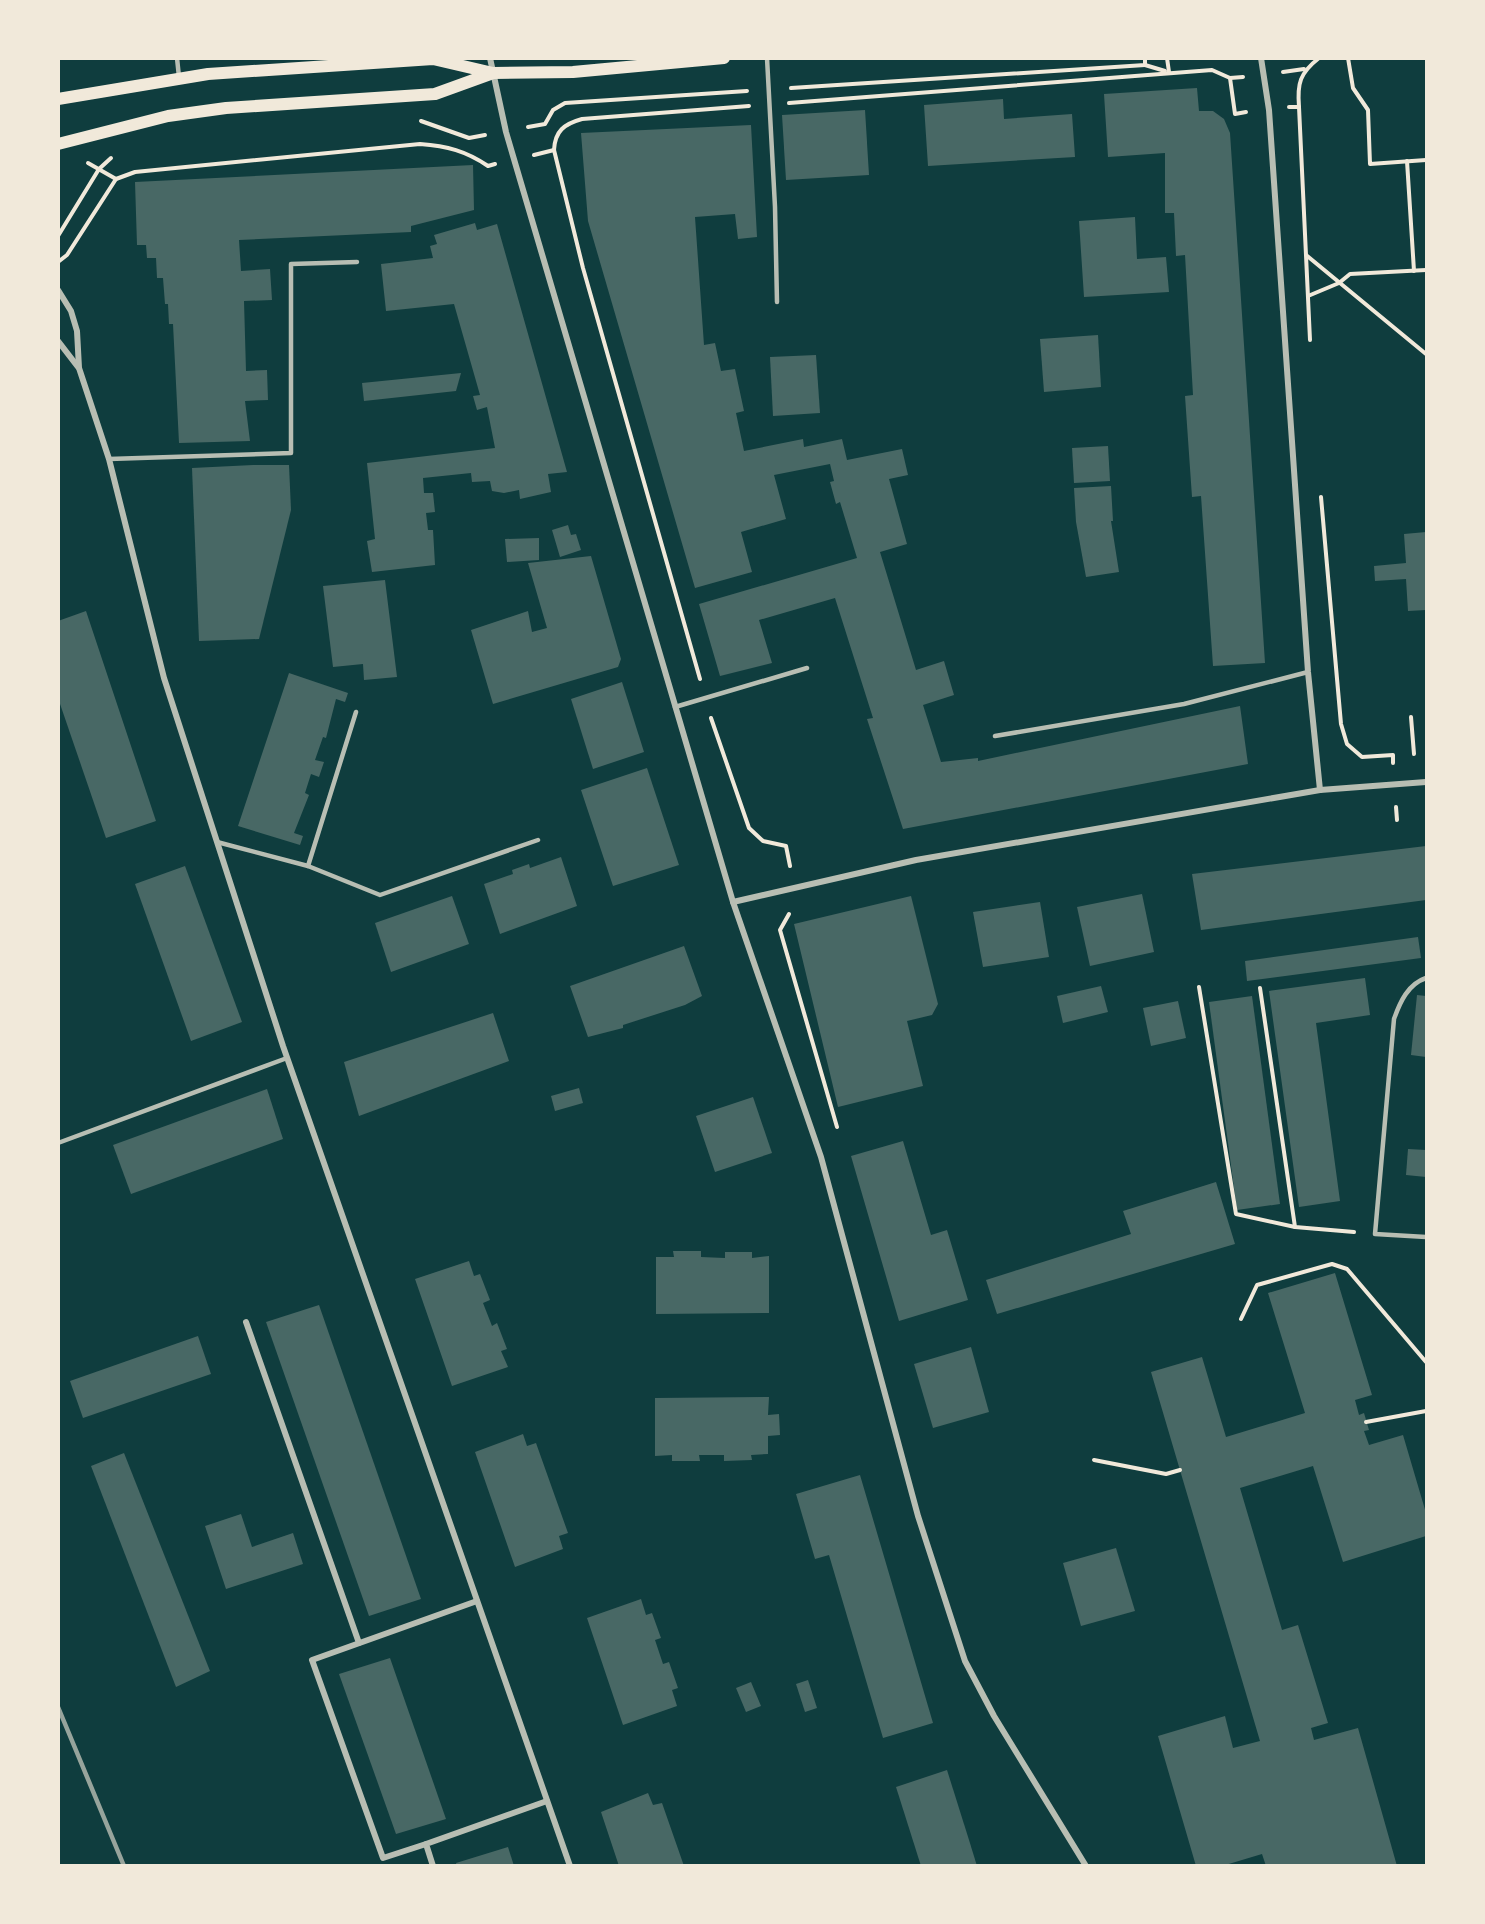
<svg xmlns="http://www.w3.org/2000/svg" width="1485" height="1924" font-family="Montserrat,sans-serif">
	<style>
		.building { fill: #486865 }
		.lines { fill: none; stroke-linecap: round; stroke-linejoin: round }
		.path { stroke: #f1e9da; stroke-width: 4 }
		.service { stroke: #b8beb3; stroke-width: 4.5 }
		.minor { stroke: #b8beb3; stroke-width: 6 }
		.secondary { stroke: #f1e9da; stroke-width: 12 }
		.rail { stroke: #97a49c; stroke-width: 4.5 }
	</style>
	<rect width="100%" height="100%" fill="#0f3d3e"/>
	<g class="building">
		<polygon points="1197,88 1199,111 1213,111 1224,119 1230,133 1265,663 1213,666 1201,496 1192,497 1185,396 1193,395 1185,255 1176,256 1174,213 1165,213 1165,153 1108,157 1104,94"/>
		<polygon points="1003,99 1004,119 1072,114 1075,157 928,166 924,105"/>
		<polygon points="865,110 869,175 786,180 782,115"/>
		<polygon points="751,125 757,237 738,239 735,214 695,217 704,345 715,343 721,371 735,369 744,411 736,413 744,451 803,439 804,447 842,439 847,460 902,449 908,475 889,479 907,544 880,552 916,670 944,661 954,695 923,705 941,762 978,758 978,761 1240,706 1248,764 903,829 867,719 873,718 835,598 759,620 772,663 720,676 699,604 857,558 840,502 836,504 830,482 834,481 830,464 774,475 786,519 741,532 752,572 695,588 588,221 581,133"/>
		<polygon points="473,165 474,210 411,226 411,232 239,240 241,271 270,269 272,300 244,301 246,371 267,370 268,400 245,401 250,441 179,443 173,324 169,324 168,304 165,304 163,278 157,278 156,258 147,258 146,245 137,245 135,182"/>
		<polygon points="1135,217 1137,259 1166,257 1169,292 1084,297 1079,221"/>
		<polygon points="475,223 477,230 497,224 567,472 548,474 551,492 520,499 519,490 504,493 492,491 490,481 472,482 471,473 423,478 424,493 433,493 435,512 426,513 428,530 433,530 435,565 372,572 367,541 375,539 367,463 495,448 487,407 477,410 473,396 480,395 454,304 386,311 381,264 433,258 430,246 437,244 434,235"/>
		<polygon points="1098,335 1101,387 1044,392 1040,339"/>
		<polygon points="816,355 820,413 773,416 770,357"/>
		<polygon points="461,373 456,391 364,401 362,383"/>
		<polygon points="1108,446 1110,481 1074,483 1072,448"/>
		<polygon points="253,465 289,465 291,510 259,639 199,641 192,468"/>
		<polygon points="1111,486 1113,521 1111,521 1119,572 1086,577 1076,522 1074,488"/>
		<polygon points="568,525 571,535 576,534 581,550 560,557 552,530"/>
		<polygon points="1426,532 1426,610 1408,611 1406,579 1375,581 1374,566 1406,563 1404,534"/>
		<polygon points="539,538 539,560 507,562 505,539"/>
		<polygon points="591,556 621,659 618,667 493,704 471,630 528,611 532,632 547,628 528,563"/>
		<polygon points="385,580 397,677 364,680 363,664 333,667 323,586"/>
		<polygon points="86,611 156,821 106,838 58,698 58,621"/>
		<polygon points="289,673 348,693 345,702 336,699 326,738 323,737 315,760 324,762 319,777 311,774 305,793 309,795 294,833 303,836 300,845 238,826"/>
		<polygon points="622,682 644,752 593,769 571,699"/>
		<polygon points="647,768 679,865 613,886 581,790"/>
		<polygon points="1426,846 1426,900 1201,930 1192,874"/>
		<polygon points="561,857 577,906 500,934 484,884 513,874 512,870 529,864 530,868"/>
		<polygon points="185,866 242,1022 191,1041 135,884"/>
		<polygon points="1142,894 1154,952 1090,966 1077,907"/>
		<polygon points="452,896 469,944 391,972 375,923"/>
		<polygon points="911,896 938,1004 932,1015 907,1021 923,1086 838,1107 794,924"/>
		<polygon points="1040,902 1049,957 983,967 973,912"/>
		<polygon points="1418,937 1421,958 1247,981 1245,961"/>
		<polygon points="684,946 702,996 685,1005 623,1025 623,1028 588,1037 570,986"/>
		<polygon points="1365,978 1370,1015 1316,1023 1340,1201 1299,1207 1269,991"/>
		<polygon points="1101,986 1108,1012 1063,1023 1057,996"/>
		<polygon points="1417,995 1426,996 1426,1057 1411,1055"/>
		<polygon points="1252,996 1280,1204 1237,1210 1209,1002"/>
		<polygon points="1178,1001 1186,1038 1151,1046 1143,1008"/>
		<polygon points="493,1013 509,1061 359,1116 344,1062"/>
		<polygon points="579,1088 583,1103 555,1111 551,1096"/>
		<polygon points="267,1089 283,1139 131,1194 113,1145"/>
		<polygon points="753,1097 772,1153 715,1172 696,1116"/>
		<polygon points="903,1141 931,1235 947,1230 968,1300 899,1321 851,1156"/>
		<polygon points="1408,1149 1426,1150 1426,1177 1406,1175"/>
		<polygon points="1216,1182 1235,1244 997,1314 986,1280 1131,1234 1123,1211"/>
		<polygon points="673,1251 701,1251 701,1257 725,1258 725,1252 752,1252 752,1258 769,1256 769,1313 656,1314 656,1257 674,1257"/>
		<polygon points="469,1261 474,1276 480,1274 490,1300 483,1303 492,1326 497,1323 507,1349 501,1351 508,1367 452,1386 415,1279"/>
		<polygon points="1335,1273 1372,1395 1355,1400 1359,1415 1364,1413 1369,1430 1364,1431 1369,1445 1403,1435 1426,1513 1426,1536 1343,1562 1313,1466 1240,1488 1282,1630 1298,1625 1328,1723 1311,1728 1314,1740 1358,1728 1397,1866 1266,1866 1262,1854 1222,1866 1196,1866 1158,1736 1225,1716 1233,1748 1260,1741 1151,1372 1202,1357 1226,1437 1305,1413 1268,1293"/>
		<polygon points="319,1305 421,1599 369,1616 266,1322"/>
		<polygon points="198,1336 211,1374 83,1418 70,1381"/>
		<polygon points="971,1347 989,1412 933,1428 914,1364"/>
		<polygon points="769,1397 768,1415 779,1414 780,1435 768,1436 768,1454 751,1455 752,1460 724,1461 724,1455 699,1455 700,1461 672,1461 672,1455 655,1456 655,1398"/>
		<polygon points="523,1434 527,1446 536,1443 568,1533 559,1536 563,1549 515,1567 475,1452"/>
		<polygon points="124,1453 210,1671 176,1687 91,1466"/>
		<polygon points="860,1475 933,1723 883,1738 829,1555 815,1559 796,1494"/>
		<polygon points="241,1514 252,1547 293,1533 303,1564 226,1589 205,1526"/>
		<polygon points="1116,1548 1135,1611 1081,1626 1063,1563"/>
		<polygon points="641,1599 646,1615 652,1613 661,1638 655,1640 663,1664 669,1662 678,1688 672,1690 677,1706 623,1725 587,1618"/>
		<polygon points="390,1658 446,1819 396,1834 339,1674"/>
		<polygon points="808,1680 817,1708 805,1712 796,1684"/>
		<polygon points="751,1682 761,1706 746,1712 736,1688"/>
		<polygon points="947,1770 969,1840 977,1866 921,1866 896,1787"/>
		<polygon points="648,1793 653,1805 662,1803 684,1866 619,1866 601,1812"/>
		<polygon points="508,1847 514,1866 457,1866 456,1863"/>
	</g>
	<g class="lines">
		<g class="path">
			<polyline points="1167,58 1169,72"/>
			<polyline points="1348,58 1353,88 1368,110 1370,164 1426,160"/>
			<polyline points="1145,65 1165,71"/>
			<polyline points="1283,72 1304,69"/>
			<polyline points="1230,78 1235,114 1246,112"/>
			<polyline points="791,88 1145,65 1145,58"/>
			<polyline points="789,103 1212,70 1230,78 1243,77"/>
			<path d="M 1289,107 L 1299,107 C 1297,83 1300,73 1319,58"/>
			<polyline points="1299,107 1310,340"/>
			<polyline points="421,121 469,138 485,135"/>
			<polyline points="528,127 545,124 553,110 565,103 747,91"/>
			<polyline points="534,155 554,150"/>
			<polyline points="1407,161 1414,271"/>
			<polyline points="88,163 116,179"/>
			<polyline points="58,236 99,169 111,158"/>
			<polyline points="1306,255 1426,354"/>
			<path d="M 58,262 L 67,255 L 116,179 L 135,172 L 420,144 C 447,146 466,151 488,166 L 495,164"/>
			<polyline points="1308,296 1339,283 1350,274 1426,270"/>
			<polyline points="1321,497 1341,724 1347,744 1362,757 1393,755 1393,763"/>
			<path d="M 700,679 L 583,268 L 554,150 C 555,131 564,124 582,119 L 749,106"/>
			<polyline points="1411,717 1414,754"/>
			<polyline points="711,718 749,828 763,841 786,846 790,866"/>
			<polyline points="1396,807 1397,820"/>
			<polyline points="789,914 780,930 837,1127"/>
			<polyline points="1199,987 1236,1214 1295,1227 1354,1232"/>
			<polyline points="1260,988 1295,1227"/>
			<polyline points="1241,1319 1257,1285 1332,1264 1347,1269 1426,1362"/>
			<polyline points="1366,1422 1426,1411"/>
			<polyline points="1094,1460 1166,1474 1180,1470"/>
		</g>
		<g class="service">
			<polyline points="177,58 179,77"/>
			<polyline points="767,58 775,207 777,302"/>
			<polyline points="109,459 291,453 291,264 357,262"/>
			<polyline points="675,707 807,668"/>
			<polyline points="995,736 1184,704 1308,672"/>
			<polyline points="217,842 308,866 380,895 538,840"/>
			<polyline points="308,866 356,712"/>
			<path d="M 1426,978 C 1408,984 1400,1002 1394,1019 L 1375,1234 L 1426,1237"/>
			<polyline points="58,1143 287,1058"/>
		</g>
		<g class="minor">
			<polyline points="490,58 506,132 733,902 821,1157 918,1516 965,1661 994,1716 1086,1866"/>
			<polyline points="1261,58 1269,110 1308,672 1320,790"/>
			<polyline points="58,290 71,311 77,331 79,368 109,459 164,678 283,1046 570,1866"/>
			<polyline points="58,341 78,367"/>
			<polyline points="733,902 916,860 1320,790 1426,782"/>
			<polyline points="246,1322 359,1643"/>
			<polyline points="426,1844 383,1858 312,1660 477,1601"/>
			<polyline points="433,1866 426,1844 547,1801"/>
		</g>
		<g class="secondary">
			<polyline points="58,99 208,74 433,59 493,73 573,72 724,58"/>
			<polyline points="58,144 168,116 226,108 435,94 493,73"/>
		</g>
		<polyline class="rail" points="58,1707 124,1866"/>
	</g>
	<rect width="1485" height="1924" fill="none" stroke="#f1e9da" stroke-width="120"/>
</svg>
